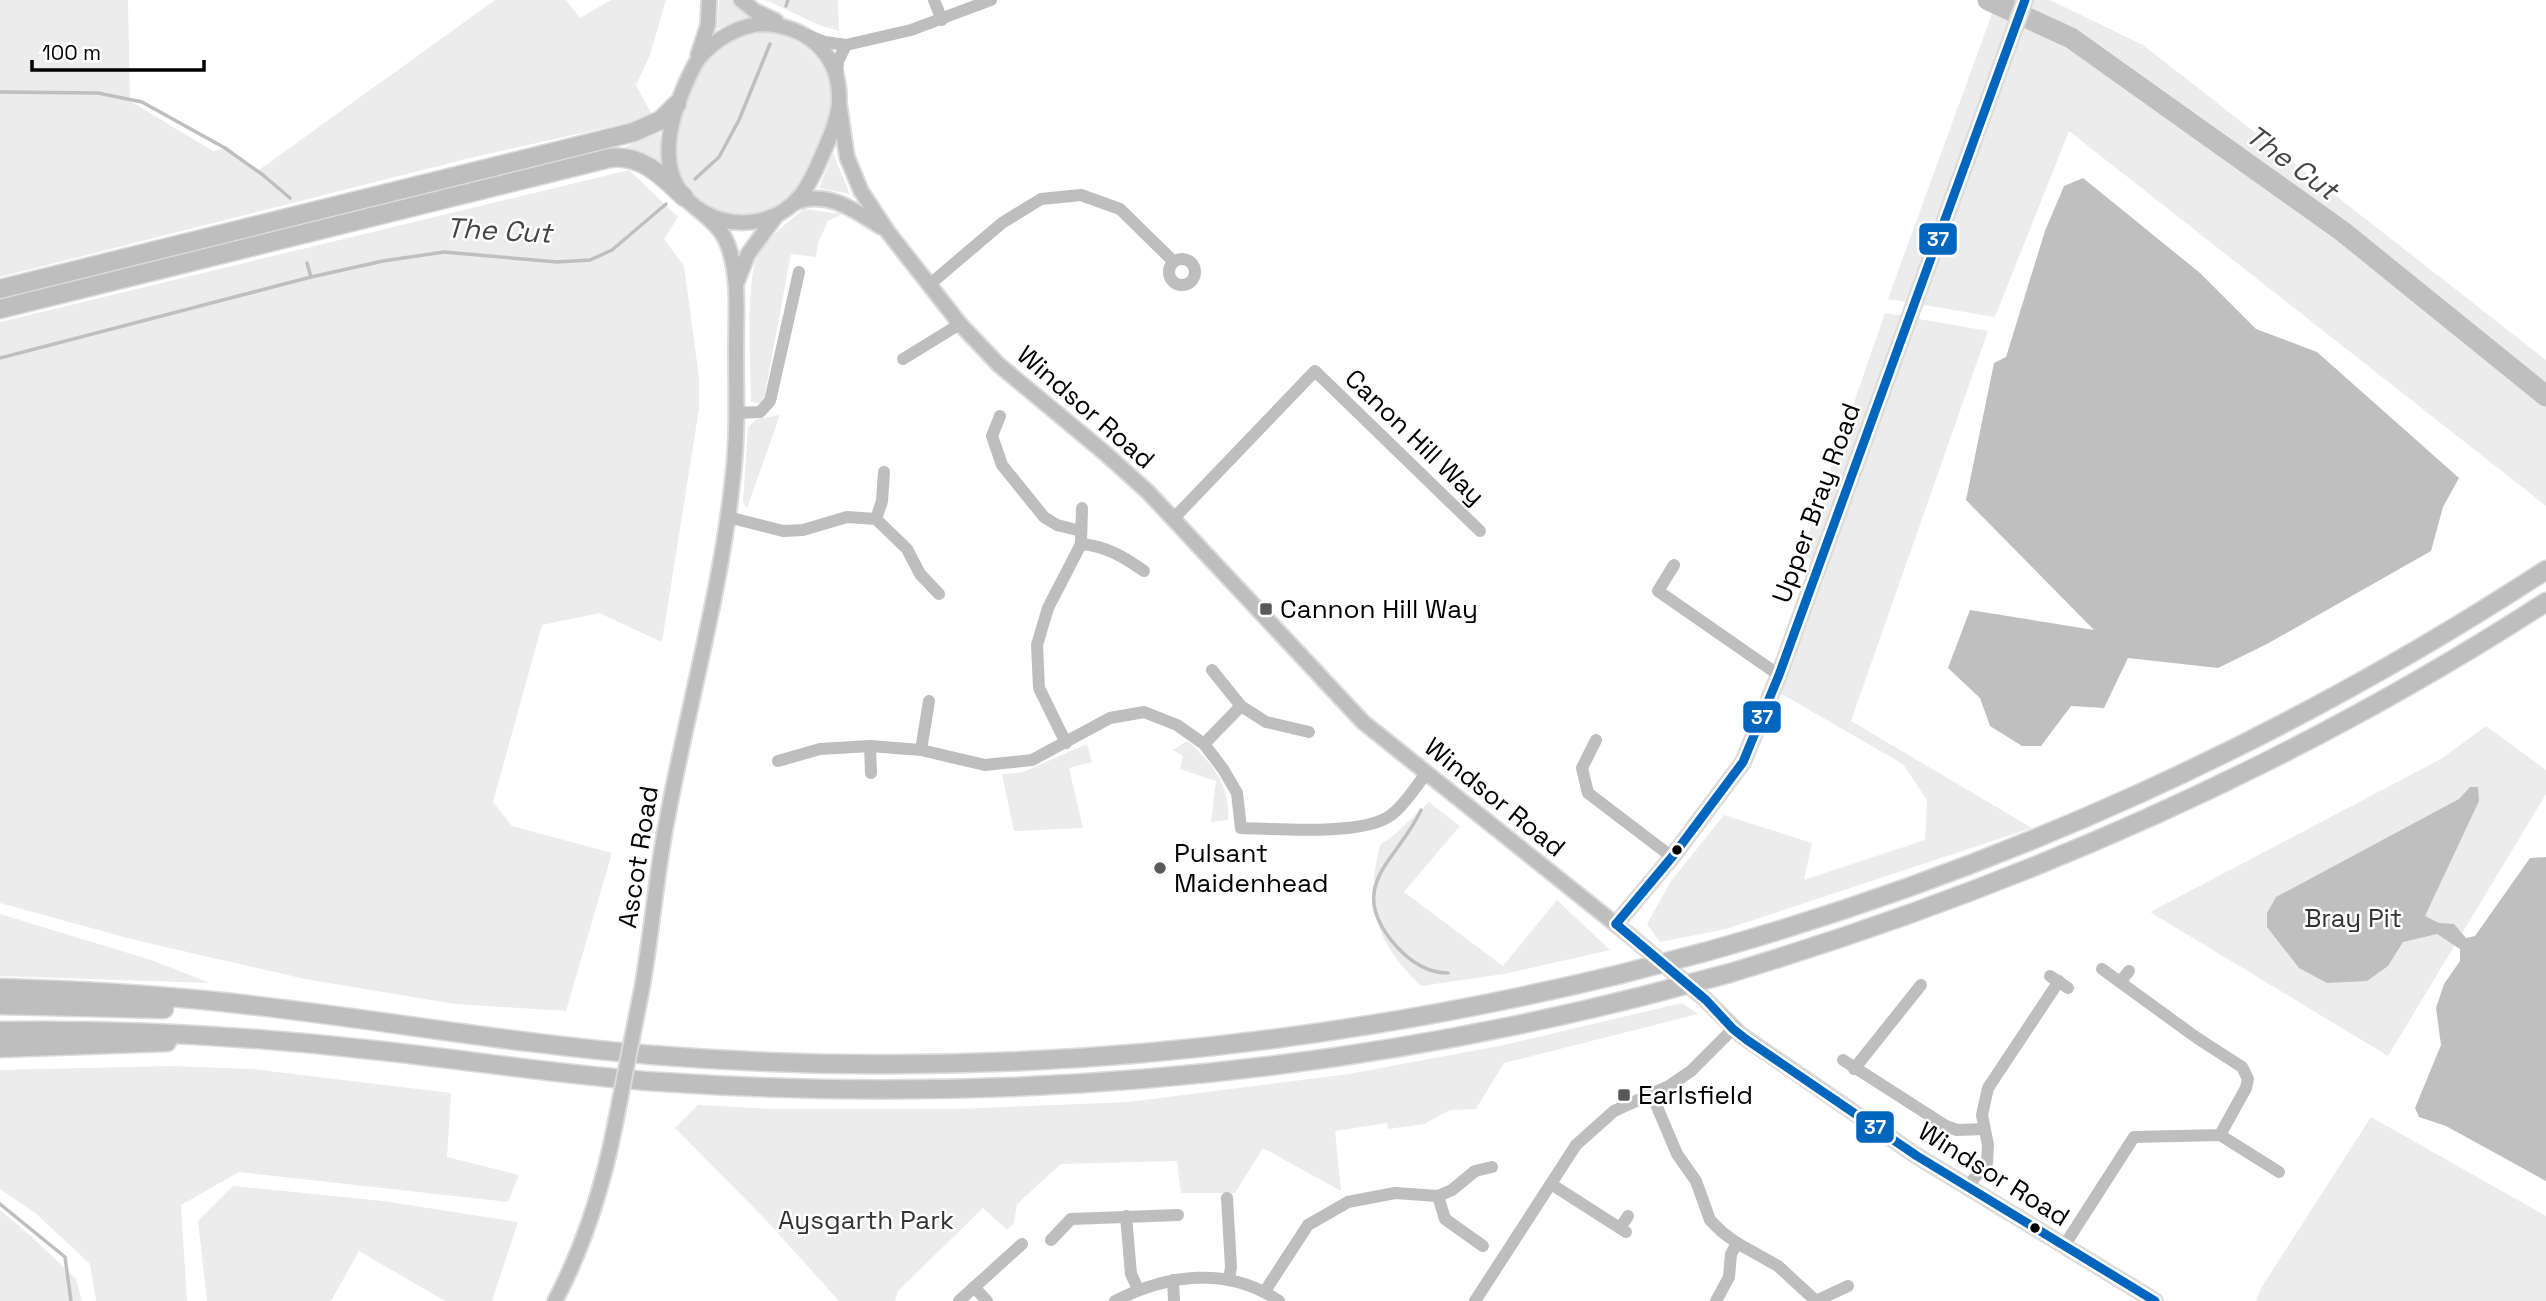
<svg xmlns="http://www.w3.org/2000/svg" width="2546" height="1301" font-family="'Space Grotesk',sans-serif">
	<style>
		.green { fill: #ececec }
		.water { fill: #bfbfbf }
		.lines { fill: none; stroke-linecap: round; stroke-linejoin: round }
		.stream { stroke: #bfbfbf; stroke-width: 3.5 }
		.river { stroke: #bfbfbf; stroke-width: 21 }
		.major-casing { stroke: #dbdbdb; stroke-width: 18 }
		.highway-casing { stroke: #dbdbdb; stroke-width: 21 }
		.minor { stroke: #bebebe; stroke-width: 12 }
		.major { stroke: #bebebe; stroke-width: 14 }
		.highway { stroke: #bebebe; stroke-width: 18 }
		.major-bridge-casing { stroke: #dbdbdb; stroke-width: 18; stroke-linecap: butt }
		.highway-bridge-casing { stroke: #dbdbdb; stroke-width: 21; stroke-linecap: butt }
		.major-bridge { stroke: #bebebe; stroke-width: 14 }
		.highway-bridge { stroke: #bebebe; stroke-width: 18 }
		.bus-1-casing { stroke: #fff; stroke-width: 14 }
		.bus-1 { stroke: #0065bd; stroke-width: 9 }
		.poi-dot { fill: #595959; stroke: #fff; stroke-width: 2.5 }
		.bus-dot { fill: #000; stroke: #fff; stroke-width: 2.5 }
		.labels { text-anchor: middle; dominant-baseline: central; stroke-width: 5; stroke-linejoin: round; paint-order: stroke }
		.street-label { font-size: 26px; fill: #000; stroke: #fff }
		.poi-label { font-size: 26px; fill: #000; stroke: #fff; text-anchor: start }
		.park-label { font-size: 26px; fill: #333; stroke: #fff }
		.water-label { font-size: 28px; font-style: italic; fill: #444; stroke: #fff }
		.line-badge { stroke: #fff; stroke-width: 2.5 }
		.badge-label { font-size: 19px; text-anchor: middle; font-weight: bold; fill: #fff }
	</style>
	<rect width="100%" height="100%" fill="#fff"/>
	<g class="green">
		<polygon points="0,0 128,0 130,101 213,151 225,148 259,170 495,0 566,0 580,18 611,0 666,0 650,55 636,85 653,117 470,158 0,277"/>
		<polygon points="719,0 733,0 751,16 717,29"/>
		<polygon points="766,0 838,0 839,31 819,25"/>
		<polygon points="1997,0 2050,0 2143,45 2546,360 2546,506 2069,131 1995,317 1888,299"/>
		<path d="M 758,32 C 801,32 838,65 830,110 C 828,124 821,137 815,149 C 800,184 785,216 742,215 C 708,214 675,186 674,152 C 673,130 684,110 692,91 C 699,74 707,54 723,43 C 732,36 748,33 758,32 Z"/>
		<polygon points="660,131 660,165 644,153 625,147"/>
		<polygon points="833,153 850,194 819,188"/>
		<polygon points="629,170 678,217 664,239 684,266 699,377 699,409 662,642 599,613 542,625 493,802 512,826 612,853 566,1011 455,1004 305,979 135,940 0,903 0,322"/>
		<path d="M 804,209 L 842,214 L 828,221 L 818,243 L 816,257 L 791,254 L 763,404 L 751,402 C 751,370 744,274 760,251 C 771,235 789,221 804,209 Z"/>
		<polygon points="1885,313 1988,331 1851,721 2032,828 1726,929 1660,942 1647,924 1671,881 1724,815 1812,843 1804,880 1925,840 1927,800 1903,764 1780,693 1824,573 1802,552"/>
		<polygon points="780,415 747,508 743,502 748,427 757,419"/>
		<polygon points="2486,726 2546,770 2546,794 2388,1056 2150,912 2441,759"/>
		<path d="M 1187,741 C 1212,762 1231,786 1228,820 L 1211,822 L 1216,781 L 1180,769 L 1183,756 L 1173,750 Z"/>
		<polygon points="1087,744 1092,762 1069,768 1083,828 1014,831 1002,774 1023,772"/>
		<path d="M 1429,802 L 1460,826 L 1404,892 L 1503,966 L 1557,900 L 1610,950 L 1504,974 L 1421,986 C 1375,941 1365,908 1380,845 L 1394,835 Z"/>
		<polygon points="0,914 151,960 210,983 0,976"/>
		<polygon points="1682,1003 1698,1014 1504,1063 1476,1109 1450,1110 1424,1124 1388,1129 1387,1123 1335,1131 1341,1191 1263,1148 1235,1193 1181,1193 1177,1161 1061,1164 1017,1204 1014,1223 1007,1230 983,1208 898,1291 895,1301 839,1301 765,1219 675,1128 698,1105 771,1109 955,1109 1128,1102 1349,1074 1504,1045"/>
		<polygon points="171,1066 252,1069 451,1093 447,1157 519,1175 508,1202 239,1172 181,1205 187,1301 96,1301 90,1264 34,1212 0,1189 0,1070"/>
		<polygon points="2371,1117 2546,1216 2546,1301 2256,1301 2261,1288"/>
		<polygon points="233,1186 383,1201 518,1222 492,1301 445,1301 359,1251 331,1301 207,1301 198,1221"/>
		<polygon points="0,1210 33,1238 76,1279 82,1301 0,1301"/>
	</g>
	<g class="water">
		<polygon points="2083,178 2200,273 2256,329 2317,352 2459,478 2443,507 2431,551 2267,644 2218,668 2128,658 2104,708 2071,706 2041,746 2022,746 1990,726 1980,698 1948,668 1970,610 2094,630 1966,500 1994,363 2006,357 2045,231 2064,186"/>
		<polygon points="2470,787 2478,787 2479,801 2425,916 2439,923 2454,924 2466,938 2475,936 2530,858 2546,857 2546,1181 2446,1126 2419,1117 2415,1108 2441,1045 2436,1008 2444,984 2460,961 2460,949 2437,934 2403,942 2388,966 2367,981 2327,983 2299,968 2267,927 2267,913 2276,897 2459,799"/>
	</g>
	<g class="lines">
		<g class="stream">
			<polyline points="786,6 788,0"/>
			<polyline points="0,92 98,93 142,102 225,148 263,175 290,198"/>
			<polyline points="695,179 719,157 739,120 770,44"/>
			<polyline points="307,263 311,277"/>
			<polyline points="0,358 311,277 383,261 444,252 557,262 590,260 612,250 666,204"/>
			<path d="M 1421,810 C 1398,861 1342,886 1397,947 C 1410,961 1428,973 1448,973"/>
			<polyline points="0,1204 65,1257 71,1301"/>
		</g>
		<polyline class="river" points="1988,0 2071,38 2342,231 2546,396"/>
		<g class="major-casing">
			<g id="major">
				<polyline points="741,0 755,11 776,21"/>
				<path d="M 758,24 C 805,24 841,53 839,102 C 838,120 830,137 823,153 C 817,167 811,182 801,195 C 778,224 737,230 705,213 C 656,186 665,133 683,90 C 688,79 692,67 700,57 C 716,39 735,28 758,24 Z"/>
				<polyline points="698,55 708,25 709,0"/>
				<polyline points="839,103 847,157 861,191 888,232 960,324 999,365 1106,454 1148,492 1363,722 1634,939 1706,1000 1741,1035 1917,1156 2155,1301"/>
				<path d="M 794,203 C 827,189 854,210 881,227"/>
				<polyline points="737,282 748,254 776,216"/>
				<polyline points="1616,924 1672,857 1743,762 1779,675 2025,0"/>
				<path d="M 642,988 C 652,932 656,875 667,820 C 688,705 721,592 733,476 C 738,433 736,391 736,348 C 736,315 740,275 727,243 C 721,226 701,213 688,201"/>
				<path d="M 555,1301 C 584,1246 603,1186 615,1125"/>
			</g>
		</g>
		<g class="highway-casing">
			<g id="highway">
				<polyline points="0,289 634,132 661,120 677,104"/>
				<path d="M 0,309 L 610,158 C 642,154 663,177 684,197"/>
				<path d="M 1705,952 C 2003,869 2287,739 2546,570"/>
				<path d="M 1730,973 C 2020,886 2291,767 2546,602"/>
				<path d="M 0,988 C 71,990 142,994 213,1001 C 360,1016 505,1043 652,1055 C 977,1081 1304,1051 1621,974"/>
				<polyline points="0,1005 164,1009"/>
				<path d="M 0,1031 C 125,1029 249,1036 373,1050 C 470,1060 566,1076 662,1082 C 992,1104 1323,1077 1643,996"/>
				<polyline points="0,1048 167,1042"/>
			</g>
		</g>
		<g class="minor">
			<polyline points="934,0 942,20"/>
			<polyline points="807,35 825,42 846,45 911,30 991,0"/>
			<polyline points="837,77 838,61 846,45"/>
			<circle cx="1182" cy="272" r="13"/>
			<polyline points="929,285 1002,223 1041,199 1081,195 1120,209 1173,261"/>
			<polyline points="903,359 960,324"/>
			<polyline points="737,413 760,412 770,401 799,272"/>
			<polyline points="1000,416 992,436 1002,465 1044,517 1057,525 1081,531"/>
			<polyline points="728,517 783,531 803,530 847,517 876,519 907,549 920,574 939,594"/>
			<polyline points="1174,518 1315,371 1480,531"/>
			<polyline points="876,519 882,501 884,472"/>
			<path d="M 1081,544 C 1106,546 1124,557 1144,571"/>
			<polyline points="1674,565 1658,591 1779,675"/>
			<polyline points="1212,670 1241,706 1266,722 1309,732"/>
			<polyline points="1596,740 1582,768 1588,793 1672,857"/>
			<polyline points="1066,743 1039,688 1037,645 1048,608 1081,544 1082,508"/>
			<polyline points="1204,744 1241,706"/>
			<polyline points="870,746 871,773"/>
			<polyline points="921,750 929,701"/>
			<path d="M 778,761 L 820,749 L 870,746 L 921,750 L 985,765 L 1032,760 L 1110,718 L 1144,712 L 1177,725 L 1204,744 L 1223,769 L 1237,793 L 1241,828 C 1276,829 1364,836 1391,815 C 1405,805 1415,787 1426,774"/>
			<polyline points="2050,976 2068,988"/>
			<polyline points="2120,982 2129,971"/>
			<polyline points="1843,1060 1946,1126 1957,1130 1984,1129"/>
			<polyline points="1854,1069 1921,985"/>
			<polyline points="1652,1095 1677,1154 1696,1181 1710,1220 1722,1232 1737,1243 1778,1266 1816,1301"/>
			<polyline points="2220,1135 2279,1172"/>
			<polyline points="1551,1184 1626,1232"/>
			<polyline points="1967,1187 1987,1163 1988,1145 1982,1115 1988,1088 2059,981"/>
			<polyline points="1438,1196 1445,1219 1483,1246"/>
			<polyline points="1227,1198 1231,1267 1229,1279"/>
			<polyline points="1126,1216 1131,1274 1138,1289"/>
			<polyline points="1620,1228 1628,1216"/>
			<polyline points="1051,1240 1071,1219 1178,1215"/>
			<polyline points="2064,1246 2134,1137 2220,1135 2246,1088 2248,1079 2242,1067 2197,1038 2102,969"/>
			<polyline points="1173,1280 1174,1301"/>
			<polyline points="974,1287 987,1301"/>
			<polyline points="1265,1291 1308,1225 1348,1202 1395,1193 1438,1196 1452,1190 1475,1171 1492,1167"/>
			<polyline points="959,1301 1022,1244"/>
			<path d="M 1115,1301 C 1168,1274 1228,1266 1279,1301"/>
			<polyline points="1475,1301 1576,1145 1614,1111 1669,1086 1691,1071 1733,1029"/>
			<polyline points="1716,1301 1729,1277 1731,1254 1737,1243"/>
			<polyline points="1816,1301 1848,1286"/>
		</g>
		<use href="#major" class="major"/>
		<use href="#highway" class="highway"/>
		<g class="major-bridge-casing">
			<polyline id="major-bridge" points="615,1125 642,988"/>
		</g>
		<g class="highway-bridge-casing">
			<g id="highway-bridge">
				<polyline points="1621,974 1705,952"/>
				<polyline points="1643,996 1730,973"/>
			</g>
		</g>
		<use href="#major-bridge" class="major-bridge"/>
		<use href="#highway-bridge" class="highway-bridge"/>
		<g class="bus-1-casing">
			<g id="bus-1">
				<polyline points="1616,924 1672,857 1743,762 1779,675 2025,0"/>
				<polyline points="1616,924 1706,1000 1733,1029 1747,1040 1917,1156 2155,1301"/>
			</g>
		</g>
		<use href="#bus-1" class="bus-1"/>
	</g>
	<g class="poi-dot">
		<rect x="1259" y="602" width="14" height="14" rx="3.5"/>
		<circle cx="1160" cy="868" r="7"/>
		<rect x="1617" y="1088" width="14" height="14" rx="3.5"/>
	</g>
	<g class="bus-dot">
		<circle cx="1677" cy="850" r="6"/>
		<circle cx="2035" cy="1228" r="6"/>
	</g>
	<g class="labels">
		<g class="street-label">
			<text transform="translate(1086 407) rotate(41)">Windsor Road</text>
			<text transform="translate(1415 437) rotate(44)">Canon Hill Way</text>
			<text transform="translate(1816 503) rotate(-70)">Upper Bray Road</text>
			<text transform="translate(1495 797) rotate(39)">Windsor Road</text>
			<text transform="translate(638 857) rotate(-81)">Ascot Road</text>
			<text transform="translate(1994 1174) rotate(32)">Windsor Road</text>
		</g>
		<g class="poi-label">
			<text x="1280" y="609">Cannon Hill Way</text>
			<text x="1174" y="853">Pulsant<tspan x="1174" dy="30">Maidenhead</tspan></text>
			<text x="1638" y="1095">Earlsfield</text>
		</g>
		<g class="park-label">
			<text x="2353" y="918">Bray Pit</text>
			<text x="866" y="1220">Aysgarth Park</text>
		</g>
		<g class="water-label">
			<text transform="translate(2292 162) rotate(36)">The Cut</text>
			<text transform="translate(499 230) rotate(3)">The Cut</text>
		</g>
	</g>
	<g class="line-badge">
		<rect x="1918" y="222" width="40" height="34" rx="7" fill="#0065bd"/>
		<rect x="1742" y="700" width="40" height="34" rx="7" fill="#0065bd"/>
		<rect x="1855" y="1110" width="40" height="34" rx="7" fill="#0065bd"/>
	</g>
	<g class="badge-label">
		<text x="1938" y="246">37</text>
		<text x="1762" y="724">37</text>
		<text x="1875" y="1134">37</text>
	</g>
	<path d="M32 60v10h172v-10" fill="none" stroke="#000000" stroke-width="3.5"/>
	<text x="42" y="60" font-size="21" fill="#000000" stroke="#ffffff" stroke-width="5" paint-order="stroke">100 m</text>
</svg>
